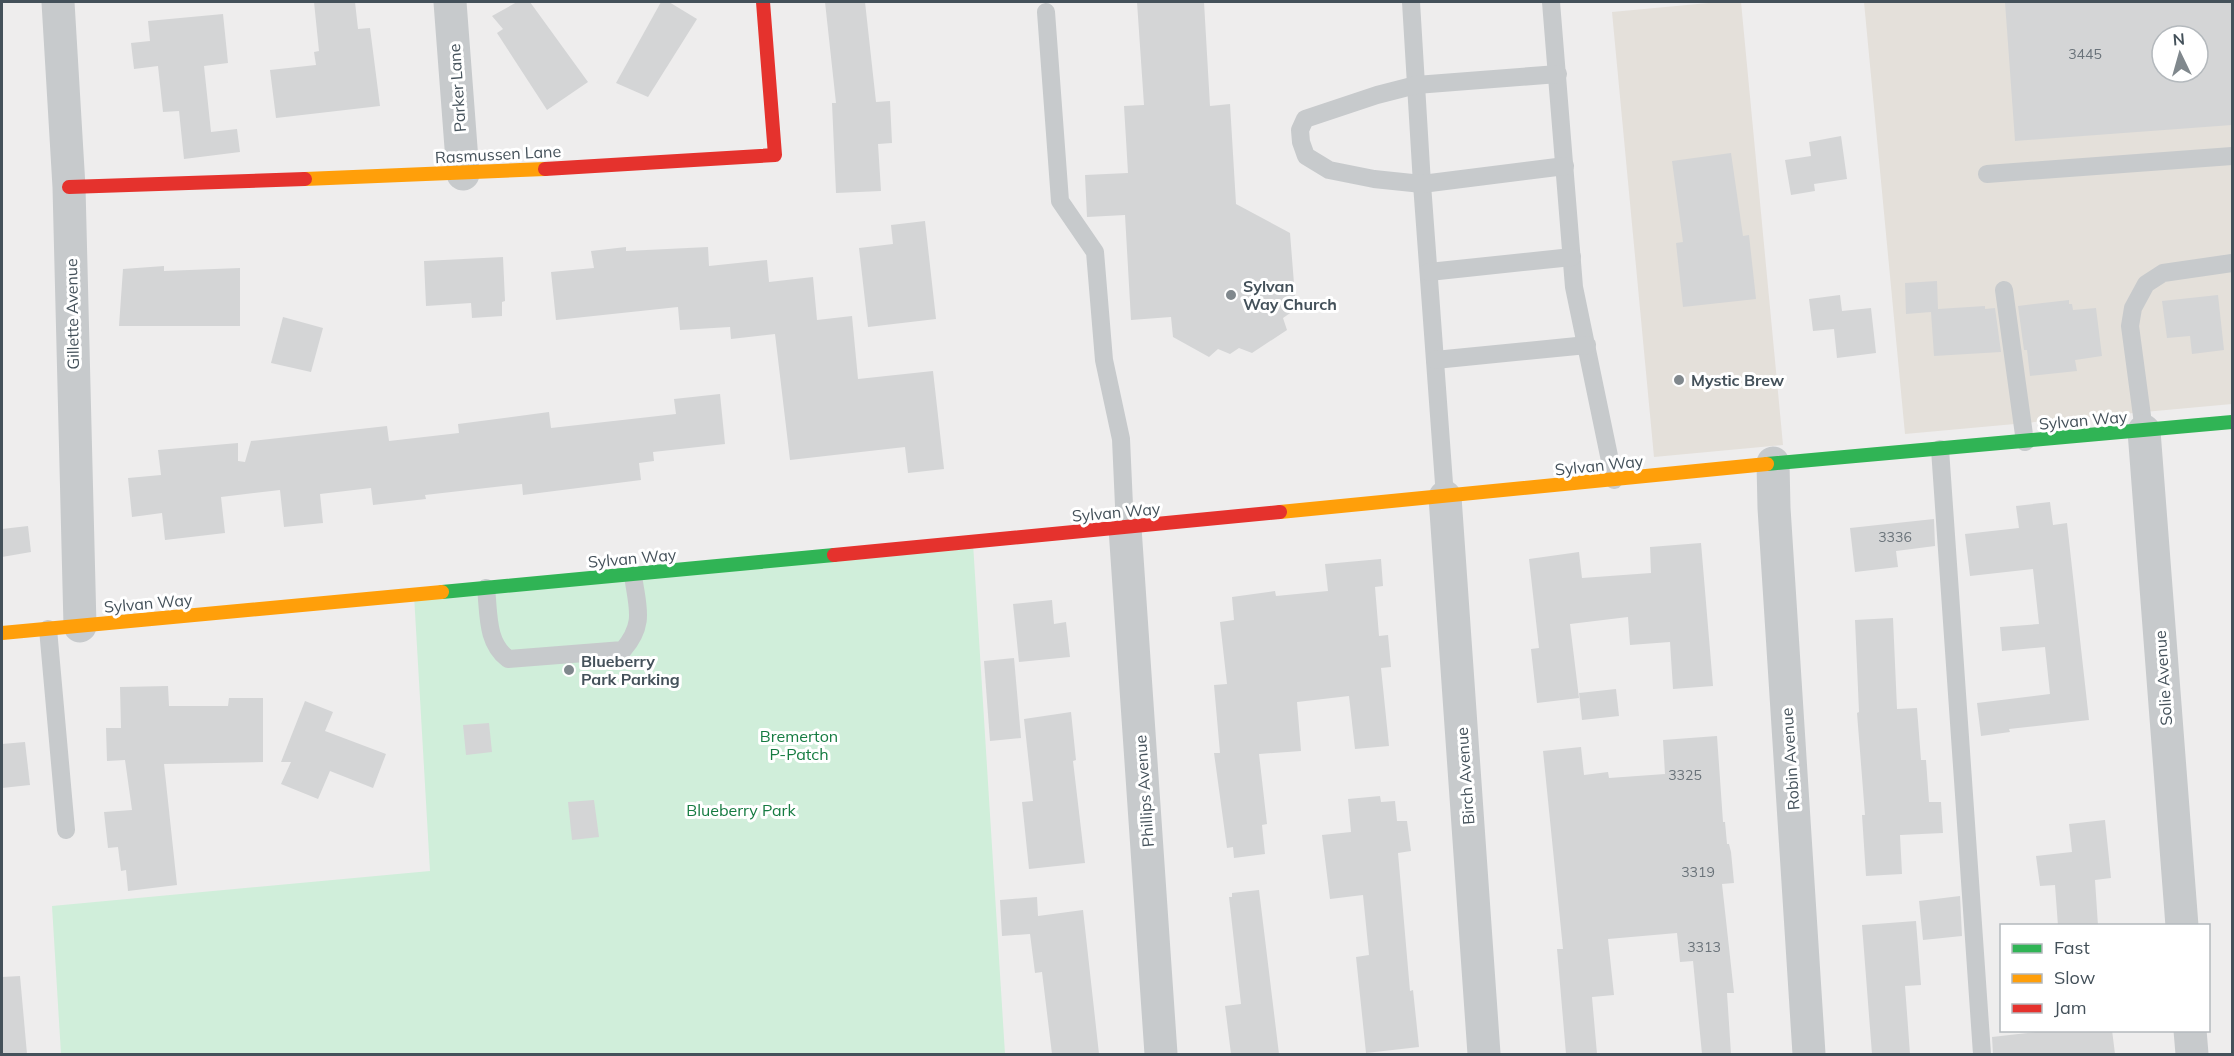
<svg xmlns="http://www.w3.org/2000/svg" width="2234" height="1056" font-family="Mulish,sans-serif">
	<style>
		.commercial { fill: #e4e0da; fill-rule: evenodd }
		.green { fill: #d0eeda }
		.building { fill: #d4d5d6; fill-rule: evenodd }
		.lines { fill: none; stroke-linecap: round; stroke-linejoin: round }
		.lane { stroke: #c7cacc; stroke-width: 18 }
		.street { stroke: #c7cacc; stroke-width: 33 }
		.fast { stroke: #30b455; stroke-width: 14 }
		.slow { stroke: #ff9f0a; stroke-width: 14 }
		.jam { stroke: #e5322d; stroke-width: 14 }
		.poi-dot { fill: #80888d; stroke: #fff; stroke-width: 2 }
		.labels { text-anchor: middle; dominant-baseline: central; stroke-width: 6; stroke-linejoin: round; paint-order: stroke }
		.number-label { font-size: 14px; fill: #6a737a }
		.street-label { font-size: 16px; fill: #44515a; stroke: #fff }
		.poi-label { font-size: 16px; font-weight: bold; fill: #44515a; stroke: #fff; text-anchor: start }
		.park-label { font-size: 16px; fill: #157b41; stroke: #fff }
	</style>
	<rect width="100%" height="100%" fill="#eeeded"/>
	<g class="commercial">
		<polygon points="1719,2 1741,2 1783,445 1654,457 1612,12"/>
		<path d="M 1864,2 L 2232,2 L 2232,404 L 1905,434 ZM 2162,36 L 2198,36 L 2198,72 L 2162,72 Z"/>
	</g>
	<polygon class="green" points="973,543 1005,1054 61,1054 52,906 430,871 414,595"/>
	<g class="building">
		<polygon points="314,2 355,2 358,29 370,28 380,106 276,118 270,70 316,65 314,52 319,51"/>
		<polygon points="517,2 530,2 588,82 547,110 497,33 503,29 492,16"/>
		<polygon points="661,2 669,2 697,19 648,97 616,83"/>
		<polygon points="825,2 865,2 876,102 890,101 892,143 878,144 881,191 836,193 832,103 836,103"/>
		<polygon points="1137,2 1204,2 1210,106 1230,104 1236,204 1290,233 1296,309 1283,318 1287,330 1252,353 1239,348 1230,354 1218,349 1209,357 1173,337 1171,317 1131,320 1125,215 1087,217 1085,175 1128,173 1124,106 1144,105"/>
		<path d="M 2005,2 L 2232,2 L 2232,125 L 2015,141 ZM 2162,36 L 2198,36 L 2198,72 L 2162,72 Z"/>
		<polygon points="223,14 228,63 204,66 211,132 237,129 240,152 184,159 179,111 163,112 158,66 134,69 131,43 150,41 148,21"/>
		<polygon points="1841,136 1847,179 1814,184 1815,191 1791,195 1785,160 1811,156 1809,142"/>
		<polygon points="1731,153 1743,236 1749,235 1756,299 1683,307 1676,243 1683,242 1672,161"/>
		<polygon points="925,221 936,319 868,327 859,248 893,244 891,225"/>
		<polygon points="626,247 626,251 708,247 709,266 767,260 769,282 813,277 817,320 852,316 858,379 933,371 944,469 908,473 905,447 790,460 775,334 731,339 730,327 680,330 678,307 556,320 551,272 594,268 591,251"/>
		<polygon points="503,257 505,301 502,302 502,316 472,318 471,303 426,306 424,261"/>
		<polygon points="164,266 164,271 240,268 240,326 119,326 123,269"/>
		<polygon points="1937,281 1938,309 1985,306 1985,309 1995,308 2001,352 1934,356 1931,312 1906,314 1905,283"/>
		<polygon points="1840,295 1842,311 1871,308 1876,353 1837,358 1834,329 1813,331 1809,299"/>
		<polygon points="2218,295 2224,350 2192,354 2190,336 2167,338 2162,301"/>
		<polygon points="2069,300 2069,304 2072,304 2073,310 2096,308 2102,356 2075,360 2077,371 2030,376 2027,350 2024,350 2018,306"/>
		<polygon points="283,317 323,328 311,372 271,363"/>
		<polygon points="720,394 725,444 653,452 654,461 639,463 641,480 523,495 522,484 425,495 426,499 373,505 371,488 320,494 323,523 284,527 280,490 221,497 225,533 165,540 162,513 132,517 128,478 161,475 158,450 238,443 238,461 245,462 251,441 387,426 389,441 459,433 458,424 549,412 551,428 676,414 674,399"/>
		<polygon points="2050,502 2053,525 2067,523 2089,720 2009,729 2010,732 1981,736 1977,703 2050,694 2045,647 2002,651 2000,627 2039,624 2033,569 1970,576 1965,534 2019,528 2016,506"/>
		<polygon points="1934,519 1935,546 1896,551 1898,567 1855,572 1850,528"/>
		<polygon points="28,526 31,552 2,557 2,529"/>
		<polygon points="1701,543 1713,686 1673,689 1670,642 1630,645 1628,617 1570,624 1579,698 1537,703 1531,649 1539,648 1529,559 1579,552 1582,578 1651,573 1650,547"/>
		<polygon points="1381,559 1383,586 1375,587 1379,636 1388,635 1391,667 1381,668 1389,746 1355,749 1349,696 1297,702 1301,751 1259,754 1267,824 1262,825 1265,854 1234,858 1233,847 1227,848 1214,753 1220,753 1214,685 1227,684 1220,622 1234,620 1232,597 1275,591 1276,596 1328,591 1325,564"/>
		<polygon points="1052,600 1054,624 1066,622 1070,657 1019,662 1013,604"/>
		<polygon points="1893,618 1897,709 1917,708 1921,760 1926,760 1929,802 1941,802 1943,833 1900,835 1902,874 1866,876 1862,815 1865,815 1857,713 1859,712 1855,620"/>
		<polygon points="1014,658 1021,738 990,741 984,661"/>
		<polygon points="168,686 169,706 228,706 229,698 263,698 263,762 164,764 177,885 128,891 126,870 121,871 118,847 108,848 104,812 132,810 125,760 107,761 106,728 121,728 120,687"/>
		<polygon points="1616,689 1619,716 1582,720 1579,693"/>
		<polygon points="305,701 333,712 325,731 386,754 373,788 330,771 318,799 281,784 291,762 281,762"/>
		<polygon points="1071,712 1076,760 1073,761 1085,863 1029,869 1022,802 1033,801 1024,719"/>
		<polygon points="489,723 492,752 466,755 463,725"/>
		<polygon points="1717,736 1723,822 1725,822 1727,844 1729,844 1731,852 1734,883 1722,884 1734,993 1727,993 1731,1054 1702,1054 1693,961 1680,962 1677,933 1608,939 1614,995 1592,997 1597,1054 1566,1054 1557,949 1563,949 1543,751 1581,747 1584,775 1608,772 1609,778 1665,774 1663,740"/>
		<polygon points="25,742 30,785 2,788 2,744"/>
		<polygon points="1380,796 1381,802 1395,801 1397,821 1407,821 1411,851 1398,853 1410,991 1413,990 1419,1047 1366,1053 1356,957 1369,955 1363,895 1330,899 1322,835 1351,832 1348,799"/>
		<polygon points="594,800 599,837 572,840 568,802"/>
		<polygon points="2105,820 2111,878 2095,880 2098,926 2058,926 2055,885 2040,886 2036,856 2072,852 2069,824"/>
		<polygon points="1259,890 1279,1054 1231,1054 1225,1006 1241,1004 1229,897 1232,897 1232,893"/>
		<polygon points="1960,896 1962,936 1923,940 1919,901"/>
		<polygon points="1037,897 1038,916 1083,910 1099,1054 1052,1054 1042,972 1035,973 1030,934 1002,936 1000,900"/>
		<polygon points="1916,921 1921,985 1905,986 1910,1054 1872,1054 1862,925"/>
		<polygon points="20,976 27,1054 2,1054 2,977"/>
		<polygon points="2053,1030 2112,1030 2115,1054 1993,1054 1992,1037"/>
	</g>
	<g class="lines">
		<g class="lane">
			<polyline points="1411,2 1422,184 1445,497"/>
			<polyline points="1551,2 1574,287 1614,480"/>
			<polyline points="1046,12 1060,201 1095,252 1104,360 1121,439 1125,528"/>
			<polyline points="1558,74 1416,85 1377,95 1305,119 1300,130 1301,142 1306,156 1329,170 1374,179 1422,184 1565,166"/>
			<polyline points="1987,174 2232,156"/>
			<polyline points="1429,272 1572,257"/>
			<polyline points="2004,290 2025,442"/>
			<polyline points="1435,360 1587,345"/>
			<polyline points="2144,431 2130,326 2133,308 2146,284 2163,273 2232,263"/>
			<polyline points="1940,449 1982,1054"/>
			<path d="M 486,588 C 489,614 486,642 508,659 L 623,650 C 646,623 637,607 633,575"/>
			<polyline points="48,629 66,830"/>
		</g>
		<g class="street">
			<polyline points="58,2 69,187 80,626"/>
			<polyline points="450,2 463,174"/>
			<polyline points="2144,431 2182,926"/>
			<polyline points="1773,463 1774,508 1809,1054"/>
			<polyline points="1445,497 1484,1054"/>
			<polyline points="1125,528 1161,1054"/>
			<polyline points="2190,1030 2192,1054"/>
		</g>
		<g class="fast">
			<polyline points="1767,464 2232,422"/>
			<polyline points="442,592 834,555"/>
		</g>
		<g class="slow">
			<polyline points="305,179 545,169"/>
			<polyline points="1280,512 1767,464"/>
			<polyline points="2,633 442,592"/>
		</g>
		<g class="jam">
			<polyline points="545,169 775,155 763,2"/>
			<polyline points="69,187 305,179"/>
			<polyline points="834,555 1280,512"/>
		</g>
	</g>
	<g class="poi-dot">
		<circle cx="1231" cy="295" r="6"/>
		<circle cx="1679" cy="380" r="6"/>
		<circle cx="569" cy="670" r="6"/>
	</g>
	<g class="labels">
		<g class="number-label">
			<text x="2085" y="54">3445</text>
			<text x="1895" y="537">3336</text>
			<text x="1685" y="775">3325</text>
			<text x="1698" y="872">3319</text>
			<text x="1704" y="947">3313</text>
		</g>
		<g class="street-label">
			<text transform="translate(457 88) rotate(-94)">Parker Lane</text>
			<text transform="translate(498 154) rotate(-3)">Rasmussen Lane</text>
			<text transform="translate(72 314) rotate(-91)">Gillette Avenue</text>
			<text transform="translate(2083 420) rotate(-5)">Sylvan Way</text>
			<text transform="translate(1599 465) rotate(-6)">Sylvan Way</text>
			<text transform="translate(1116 512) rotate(-5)">Sylvan Way</text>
			<text transform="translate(632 558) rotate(-5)">Sylvan Way</text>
			<text transform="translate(148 603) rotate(-5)">Sylvan Way</text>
			<text transform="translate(2163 678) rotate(-94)">Solie Avenue</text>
			<text transform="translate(1790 759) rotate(-94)">Robin Avenue</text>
			<text transform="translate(1465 776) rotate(-94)">Birch Avenue</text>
			<text transform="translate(1144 791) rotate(-94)">Phillips Avenue</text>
		</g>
		<g class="poi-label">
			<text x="1243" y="286">Sylvan<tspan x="1243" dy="18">Way Church</tspan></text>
			<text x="1691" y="380">Mystic Brew</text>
			<text x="581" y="661">Blueberry<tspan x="581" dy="18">Park Parking</tspan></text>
		</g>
		<g class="park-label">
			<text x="799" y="736">Bremerton<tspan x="799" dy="18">P-Patch</tspan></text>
			<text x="741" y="810">Blueberry Park</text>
		</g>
	</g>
	<rect width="2234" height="1056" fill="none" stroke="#44515a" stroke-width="6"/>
	<rect x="2000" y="924" width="210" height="108" fill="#ffffff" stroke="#b4b9bd" stroke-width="1.5"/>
	<rect x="2012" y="944" width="30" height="9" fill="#30b455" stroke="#b4b9bd" stroke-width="1.5"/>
	<text x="2054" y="954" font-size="18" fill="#44515a">Fast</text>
	<rect x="2012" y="974" width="30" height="9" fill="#ff9f0a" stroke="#b4b9bd" stroke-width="1.5"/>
	<text x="2054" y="984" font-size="18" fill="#44515a">Slow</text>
	<rect x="2012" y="1004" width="30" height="9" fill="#e5322d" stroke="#b4b9bd" stroke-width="1.5"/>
	<text x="2054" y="1014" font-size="18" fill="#44515a">Jam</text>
	<g transform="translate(2180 54) rotate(355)"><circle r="28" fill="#ffffff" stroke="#b4b9bd" stroke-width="1.5"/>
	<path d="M0-4.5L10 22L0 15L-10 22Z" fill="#80888d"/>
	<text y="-9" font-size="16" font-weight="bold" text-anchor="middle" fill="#44515a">N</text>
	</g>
</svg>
